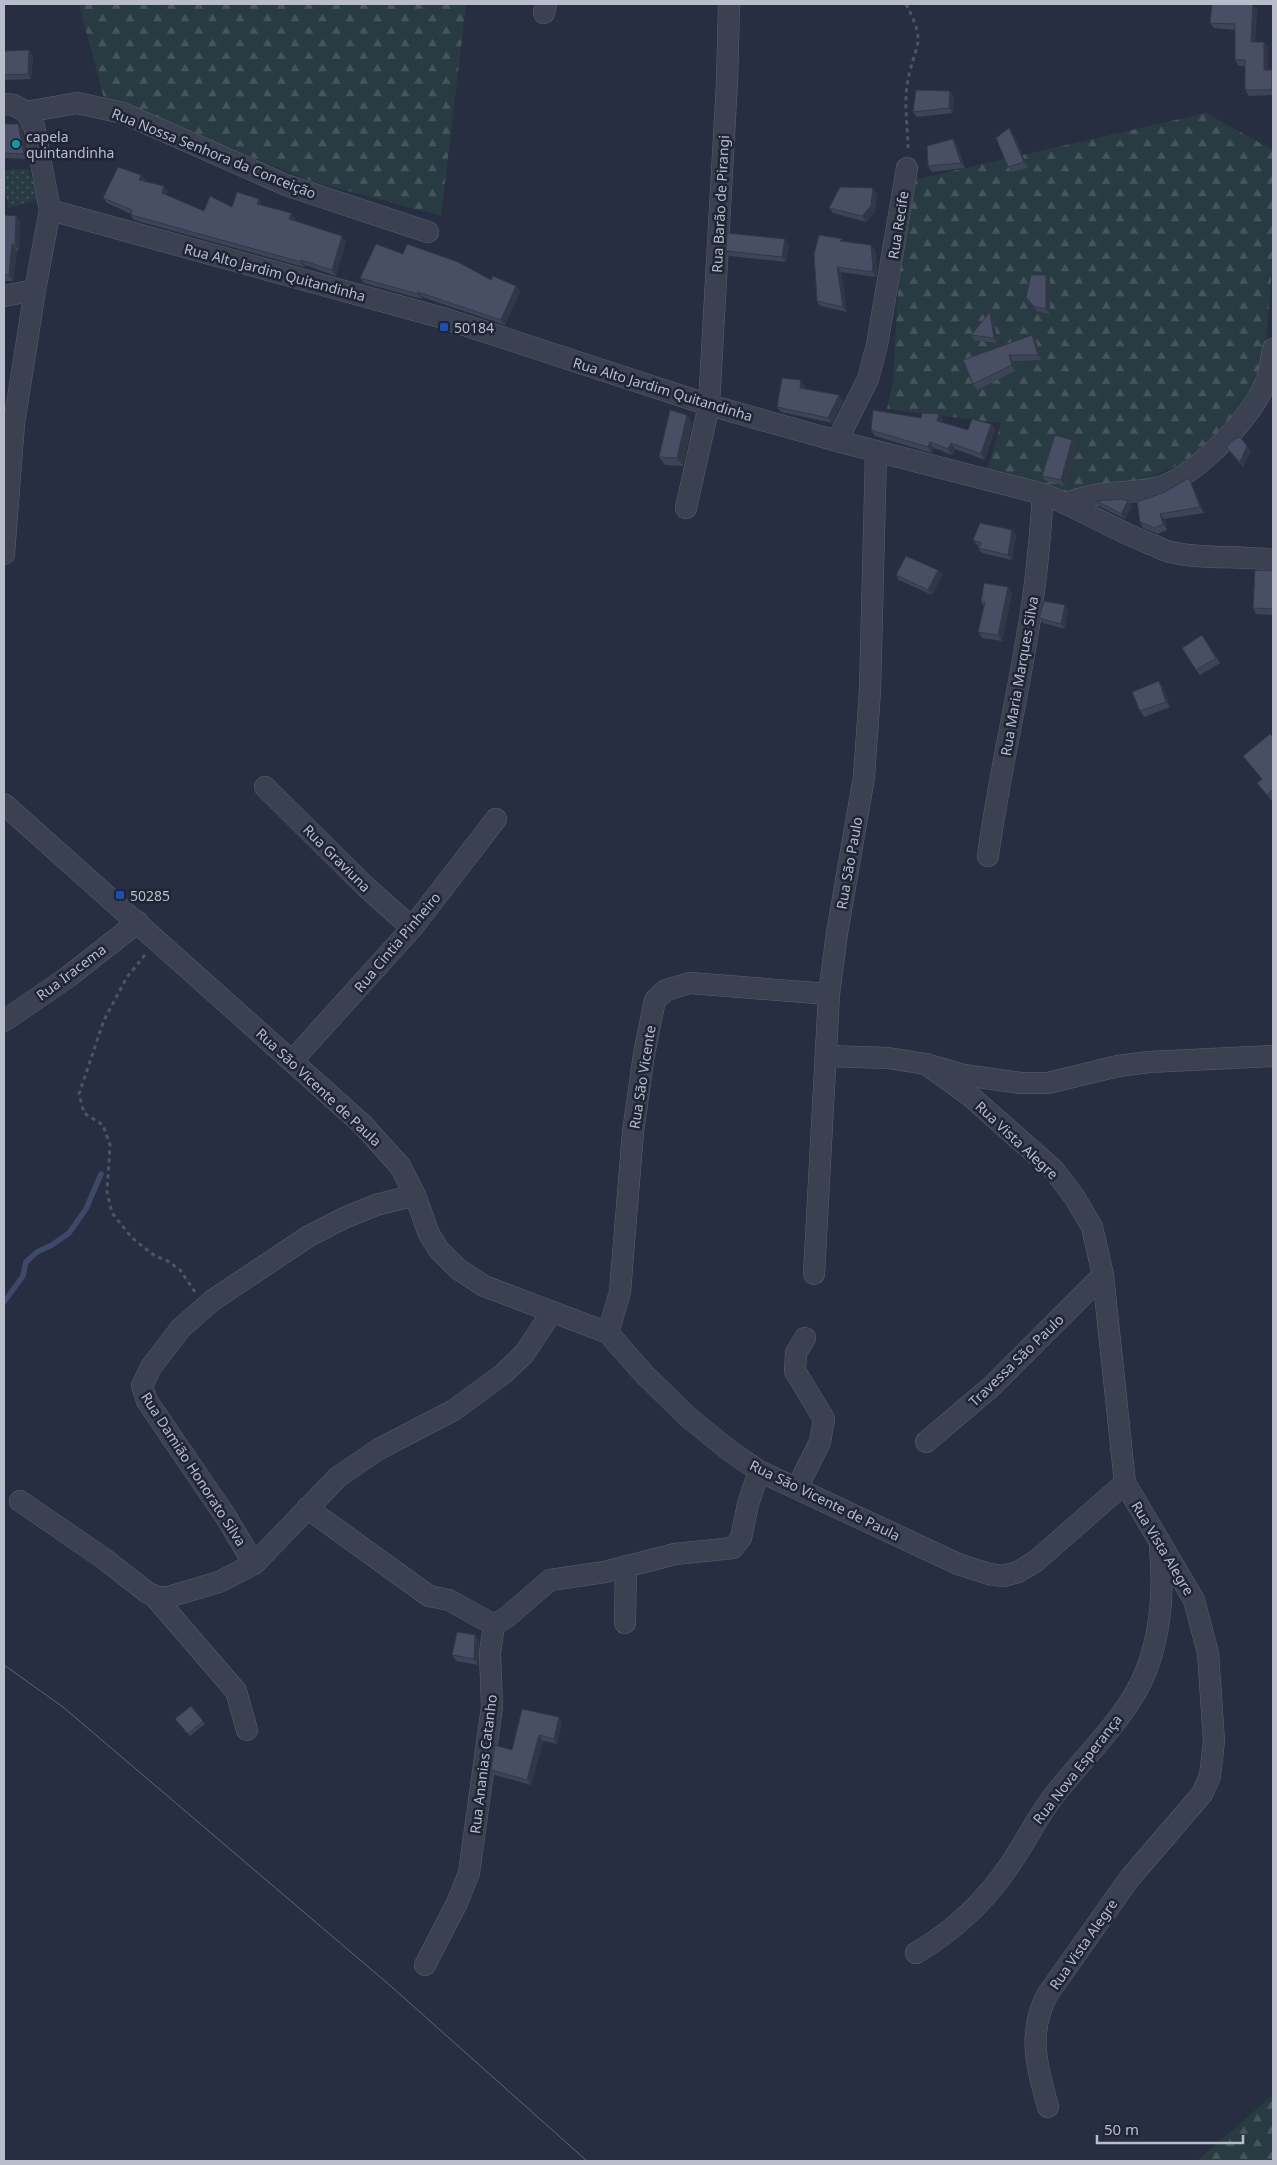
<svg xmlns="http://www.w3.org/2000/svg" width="1277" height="2165" font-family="'Noto Sans',sans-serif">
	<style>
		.forest { fill: url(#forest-firs) }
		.park { fill: url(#park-dots) }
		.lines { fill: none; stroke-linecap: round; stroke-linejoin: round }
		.stream { stroke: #3e4969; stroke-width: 5.5 }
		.minor-casing { stroke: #595e6e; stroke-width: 22 }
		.path { stroke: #47585f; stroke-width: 3; stroke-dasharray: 4 4; stroke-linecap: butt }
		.minor { stroke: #3b4151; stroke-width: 21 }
		.tram { stroke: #5e6478; stroke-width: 1 }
		.wall { fill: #3e4457 }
		.shaded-wall { fill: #323747 }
		.building { fill: #484f65; stroke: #323747 }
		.culture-dot { fill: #0f9aa8; stroke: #202536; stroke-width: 2 }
		.transit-dot { fill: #1a4fb4; stroke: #202536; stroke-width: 2 }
		.labels { text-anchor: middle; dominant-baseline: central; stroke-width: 5; stroke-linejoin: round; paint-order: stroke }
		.poi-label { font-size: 14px; fill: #b8bccb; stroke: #202536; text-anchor: start }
		.street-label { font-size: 14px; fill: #b8bccb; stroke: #202536 }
	</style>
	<defs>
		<pattern id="forest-firs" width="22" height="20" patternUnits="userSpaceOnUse" patternTransform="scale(1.25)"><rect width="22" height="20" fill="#293b42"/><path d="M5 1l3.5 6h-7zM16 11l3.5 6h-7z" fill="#46555c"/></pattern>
		<pattern id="park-dots" width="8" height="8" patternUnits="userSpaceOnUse" patternTransform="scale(1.25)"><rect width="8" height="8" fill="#293b42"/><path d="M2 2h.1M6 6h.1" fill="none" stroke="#46555c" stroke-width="1.8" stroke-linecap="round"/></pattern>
	</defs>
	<rect width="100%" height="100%" fill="#272e41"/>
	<g class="forest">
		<polygon points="79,4 466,4 441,216 311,181 104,98"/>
		<polygon points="1206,113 1273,150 1273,255 1263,382 1216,448 1133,485 1073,496 986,474 1001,423 887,409 893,382 904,182"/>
		<polygon points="1273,2095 1273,2161 1197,2161"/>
	</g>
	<polygon class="park" points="28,169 40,199 9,208 4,188 4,170"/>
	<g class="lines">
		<polyline class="stream" points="4,1302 23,1276 26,1262 37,1252 52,1245 69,1233 86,1209 101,1174"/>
		<g class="minor-casing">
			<g id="minor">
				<polyline points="544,13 546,4"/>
				<polyline points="4,104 14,105 26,112 34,126 50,210 35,290 4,296"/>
				<polyline points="26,112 77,103 123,113 286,185 428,232"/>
				<path d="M 50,210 L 443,318 L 709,405 L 837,441 L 1043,494 C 1080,508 1112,529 1150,544 C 1157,546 1164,551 1171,552 C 1204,560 1239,555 1273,560"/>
				<polyline points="837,441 868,379 877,345 907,168"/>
				<path d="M 1066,503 C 1078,499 1090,495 1103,494 C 1123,491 1143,493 1163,486 C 1200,471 1253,417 1267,379 C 1270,370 1271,359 1273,349"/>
				<polyline points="686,508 709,405 727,82 729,4"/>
				<polyline points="4,554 14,424 35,290"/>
				<polyline points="265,787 366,887 412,928"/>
				<polyline points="4,804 362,1124 400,1166 415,1195 429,1234 439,1250 458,1269 484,1286 608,1333 644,1374 689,1418 730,1451 759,1471 958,1564 989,1574 1003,1576 1018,1572 1036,1561 1125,1483"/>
				<path d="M 988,856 C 998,781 1016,706 1028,631 C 1036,586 1040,540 1043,494"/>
				<polyline points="4,1021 68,977 138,922"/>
				<polyline points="827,1056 888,1058 926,1064 964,1075 1021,1083 1048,1083 1118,1066 1149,1062 1273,1056"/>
				<polyline points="292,1061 412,928 496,819"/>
				<path d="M 926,1064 L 969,1095 L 1054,1170 L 1075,1198 L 1092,1227 L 1103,1275 L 1125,1483 L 1194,1600 L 1208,1653 L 1214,1741 L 1210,1776 L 1202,1794 L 1129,1879 L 1047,1995 C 1027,2035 1037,2066 1048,2107"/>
				<polyline points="814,1274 829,994 837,933 864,777 870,691 876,453"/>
				<polyline points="608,1333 620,1292 633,1132 644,1054 655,1000 666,990 690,983 829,994"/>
				<polyline points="926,1442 991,1387 1103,1275"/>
				<polyline points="797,1488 820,1442 824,1419 795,1371 796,1353 805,1338"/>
				<polyline points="20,1501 103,1558 148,1593 158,1597 168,1597 219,1582 254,1564 338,1477 379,1449 454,1410 503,1374 524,1354 552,1312"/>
				<polyline points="307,1508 429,1596 449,1600 494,1625"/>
				<polyline points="254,1564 226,1517 147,1401 142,1386 151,1367 181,1328 213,1300 309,1236 344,1218 376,1205 415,1195"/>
				<polyline points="154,1596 236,1691 247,1730"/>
				<polyline points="625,1623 626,1566"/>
				<path d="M 916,1953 C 955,1930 986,1901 1011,1863 C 1027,1840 1038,1815 1056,1793 C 1085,1756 1129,1715 1146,1671 C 1161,1632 1164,1590 1160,1548"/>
				<polyline points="425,1965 457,1903 469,1873 492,1707 490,1653 494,1625 507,1617 550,1580 605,1572 675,1554 733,1548 741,1538 748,1504 759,1471"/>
			</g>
		</g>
		<g class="path">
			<path d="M 906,4 C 929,48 913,43 907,86 C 904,106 908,128 908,148"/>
			<polyline points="145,955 127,977 104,1020 79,1094 84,1113 103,1125 110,1145 107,1192 112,1213 132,1238 155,1256 168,1261 180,1270 195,1292"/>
		</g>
		<use href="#minor" class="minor"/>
		<polyline class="tram" points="4,1665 63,1707 393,1988 587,2161"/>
	</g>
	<g class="wall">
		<polygon points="1257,9 1255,42 1264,42 1268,47 1268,70 1273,71 1273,95 1249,96 1245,90 1245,66 1239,66 1235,60 1235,30 1214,28 1210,23"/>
		<polygon points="4,51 33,56 31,79 4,80"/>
		<polygon points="954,96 953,113 917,117 913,112"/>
		<polygon points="4,124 18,124 22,129 28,159 6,158 4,155"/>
		<polygon points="1009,128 1013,134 1028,168 1011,172 1008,167"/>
		<polygon points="957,144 965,168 932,172 928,166"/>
		<polygon points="141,175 145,180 144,181 168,191 166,195 204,211 232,207 259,199 262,206 291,213 295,219 294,220 346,241 336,276 305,265 304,267 134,220 131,215 131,214 107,203 103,198"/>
		<polygon points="877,194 875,212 866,222 833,213 829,208"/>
		<polygon points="4,215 16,216 20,222 19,251 17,251 13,281 4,281"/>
		<polygon points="845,242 871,245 875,250 877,271 876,277 841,272 847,312 820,306 817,301"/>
		<polygon points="789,245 786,262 730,256 726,251"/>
		<polygon points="403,254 491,280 516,286 520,292 505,325 422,297 422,299 364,283 360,278"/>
		<polygon points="1050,280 1050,314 1037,311 1026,297"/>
		<polygon points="994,317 997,343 974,340 971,335"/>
		<polygon points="1032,335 1036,341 1041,360 1013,361 1015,371 977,390 973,384"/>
		<polygon points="805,386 804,389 843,401 832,423 781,412 777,407"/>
		<polygon points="939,414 943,420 942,422 968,430 991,424 995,429 985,460 955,449 952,455 934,448 932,453 875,436 871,430 921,418"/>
		<polygon points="687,415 692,423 683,466 665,465 659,457"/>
		<polygon points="1072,440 1076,445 1065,486 1046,481 1042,476"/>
		<polygon points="1226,447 1251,451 1243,467 1230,452"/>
		<polygon points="1192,484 1204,513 1164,519 1167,530 1158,534 1143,528 1140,522"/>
		<polygon points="1097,501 1128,501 1132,507 1125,519 1101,507"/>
		<polygon points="1012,530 1016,535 1012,560 982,553 978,548 979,546 977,545 973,540"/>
		<polygon points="938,570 942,575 932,595 899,580 896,575"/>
		<polygon points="1273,571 1273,615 1256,614 1253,608"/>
		<polygon points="1008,587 1012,593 1002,641 982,638 978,632 984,607 981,602"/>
		<polygon points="1065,605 1068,610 1065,629 1043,623 1039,618"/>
		<polygon points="1202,635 1220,663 1200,675 1196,670"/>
		<polygon points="1163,687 1170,707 1144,717 1140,711"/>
		<polygon points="1273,737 1273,799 1271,800 1257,783 1262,779 1243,756"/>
		<polygon points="475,1635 479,1641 478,1665 456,1661 452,1655"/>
		<polygon points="191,1706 205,1724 190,1736 175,1719"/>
		<polygon points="562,1722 557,1744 543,1741 531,1785 495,1775 491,1770 512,1750"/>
	</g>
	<g class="shaded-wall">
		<polygon points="1253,4 1257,9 1254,47 1251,42"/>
		<polygon points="1264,42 1268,47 1268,76 1264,70"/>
		<polygon points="29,50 33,56 31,79 28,74"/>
		<polygon points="1272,70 1273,71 1273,91 1272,90"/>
		<polygon points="950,91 954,96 953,113 949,108"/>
		<polygon points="18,124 22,129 28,159 24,154"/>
		<polygon points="1009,128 1013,134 1028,168 1024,162"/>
		<polygon points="953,139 957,144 965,168 961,163"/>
		<polygon points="141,175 145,180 143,185 139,180"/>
		<polygon points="164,186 168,191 165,199 162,193"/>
		<polygon points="873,188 877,194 875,212 866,222 862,216"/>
		<polygon points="259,199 262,205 261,210 257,204"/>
		<polygon points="291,213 295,219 293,224 289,219"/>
		<polygon points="16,216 20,222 19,251 15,245"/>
		<polygon points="342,236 346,241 336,276 332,270"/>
		<polygon points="785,239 789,245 786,262 782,257"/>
		<polygon points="12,244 17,251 13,281 9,275"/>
		<polygon points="871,245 875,250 877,271 876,277 872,272"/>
		<polygon points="301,260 305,265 304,267 301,262"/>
		<polygon points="837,267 841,272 847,312 843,307"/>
		<polygon points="1046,275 1050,280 1050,314 1046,309"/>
		<polygon points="516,286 520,292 505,325 501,320"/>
		<polygon points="418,292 422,297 422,299 418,294"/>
		<polygon points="990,312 994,317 997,343 994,338"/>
		<polygon points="1032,335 1036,341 1041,360 1038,355"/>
		<polygon points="1009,355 1013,361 1015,371 1012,365"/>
		<polygon points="801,380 805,386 804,393 800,388"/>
		<polygon points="839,395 843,401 832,423 828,418"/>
		<polygon points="939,414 943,420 941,426 937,421"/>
		<polygon points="687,415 692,423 683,466 677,458"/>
		<polygon points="991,424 995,429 985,460 981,454"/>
		<polygon points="1072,440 1076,445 1065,486 1061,480"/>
		<polygon points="930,442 934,448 932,453 928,447"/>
		<polygon points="951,443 955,449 952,455 948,449"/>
		<polygon points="1247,446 1251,451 1243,467 1240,462"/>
		<polygon points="1189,478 1192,484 1204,513 1200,507"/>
		<polygon points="1128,501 1132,507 1125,519 1121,514"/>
		<polygon points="1160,514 1164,519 1167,530 1163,524"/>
		<polygon points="1012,530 1016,535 1012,560 1008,555"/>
		<polygon points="938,570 942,575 932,595 928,590"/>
		<polygon points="1008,587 1012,593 1002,641 998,635"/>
		<polygon points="1065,605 1068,610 1065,629 1061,624"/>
		<polygon points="1159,681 1163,687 1170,707 1166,702"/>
		<polygon points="475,1635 479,1641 478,1665 474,1659"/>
		<polygon points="559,1717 562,1722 557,1744 554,1739"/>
		<polygon points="539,1735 543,1741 531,1785 527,1780"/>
	</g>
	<g class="building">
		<polygon points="1212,4 1253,4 1251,42 1264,42 1264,70 1272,70 1272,90 1245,90 1245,60 1235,60 1235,24 1210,23"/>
		<polygon points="29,50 28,74 4,75 4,51"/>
		<polygon points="916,90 950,91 949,108 913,112"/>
		<polygon points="4,124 18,124 24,154 4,153"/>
		<polygon points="1009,128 1024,162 1008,167 996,138"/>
		<polygon points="953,139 961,163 928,166 927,146"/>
		<polygon points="118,167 141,175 139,180 164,186 162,193 204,211 210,196 232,207 237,192 259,199 257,204 291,213 289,219 342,236 332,270 301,260 301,262 131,215 132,210 103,198"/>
		<polygon points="840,187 873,188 871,206 862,216 829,208"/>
		<polygon points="4,215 16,216 15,245 12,244 9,275 4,275"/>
		<polygon points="727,233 785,239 782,257 726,251"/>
		<polygon points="819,235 843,239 840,241 871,245 873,266 872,272 837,267 843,307 817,301 814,254"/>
		<polygon points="376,244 403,254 407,244 458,262 491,280 493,276 516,286 501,320 418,292 418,294 360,278"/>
		<polygon points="1031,275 1046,275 1046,309 1033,306 1026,297"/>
		<polygon points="990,312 994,338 971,335"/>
		<polygon points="1032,335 1038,355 1009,355 1012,365 973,384 963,360"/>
		<polygon points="782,378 801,380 800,388 839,395 828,418 777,407"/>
		<polygon points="670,410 687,415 677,458 659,457"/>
		<polygon points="873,410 921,418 922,413 939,414 937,421 968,430 972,419 991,424 981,454 951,443 948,449 930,442 928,447 871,430"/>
		<polygon points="1055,435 1072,440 1061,480 1042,476"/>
		<polygon points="1240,437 1247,446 1240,462 1226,447 1233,440"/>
		<polygon points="1189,478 1200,507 1160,514 1163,524 1155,528 1140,522 1137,502 1165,492"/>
		<polygon points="1122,499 1128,501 1121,514 1097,501"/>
		<polygon points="980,523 1012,530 1008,555 978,548 982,543 973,540"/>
		<polygon points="906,556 938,570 928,590 896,575"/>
		<polygon points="1255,570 1273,571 1273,609 1253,608"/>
		<polygon points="984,583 1008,587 998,635 978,632 985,602 981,602"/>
		<polygon points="1044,601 1065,605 1061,624 1039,618"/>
		<polygon points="1202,635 1216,658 1196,670 1182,648"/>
		<polygon points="1159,681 1166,702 1140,711 1132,692"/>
		<polygon points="1270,734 1273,737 1273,790 1267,795 1257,783 1262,779 1243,756"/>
		<polygon points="457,1632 475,1635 474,1659 452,1655"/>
		<polygon points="191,1706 203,1721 188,1734 175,1719"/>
		<polygon points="522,1709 559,1717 554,1739 539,1735 527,1780 491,1770 495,1745 512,1750"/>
	</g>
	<circle class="culture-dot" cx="16" cy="144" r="5"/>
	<g class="transit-dot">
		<rect x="439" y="322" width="10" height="10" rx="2.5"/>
		<rect x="115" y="890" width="10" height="10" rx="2.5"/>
	</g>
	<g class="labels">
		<g class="poi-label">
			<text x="26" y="136">capela<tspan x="26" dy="16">quintandinha</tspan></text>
			<text x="454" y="327">50184</text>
			<text x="130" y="895">50285</text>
		</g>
		<g class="street-label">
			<text transform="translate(214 153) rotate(22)">Rua Nossa Senhora da Conceição</text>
			<text transform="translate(720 204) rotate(-87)">Rua Barão de Pirangi</text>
			<text transform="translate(898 225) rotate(-81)">Rua Recife</text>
			<text transform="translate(275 272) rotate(15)">Rua Alto Jardim Quitandinha</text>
			<text transform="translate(663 389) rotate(17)">Rua Alto Jardim Quitandinha</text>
			<text transform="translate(1019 676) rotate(-80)">Rua Maria Marques Silva</text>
			<text transform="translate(337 858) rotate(45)">Rua Graviuna</text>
			<text transform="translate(849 863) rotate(-80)">Rua São Paulo</text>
			<text transform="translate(397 942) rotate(-50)">Rua Cintia Pinheiro</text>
			<text transform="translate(71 972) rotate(-37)">Rua Iracema</text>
			<text transform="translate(642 1077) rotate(-81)">Rua São Vicente</text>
			<text transform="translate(319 1087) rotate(43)">Rua São Vicente de Paula</text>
			<text transform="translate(1017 1140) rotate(43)">Rua Vista Alegre</text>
			<text transform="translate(1016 1360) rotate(-44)">Travessa São Paulo</text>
			<text transform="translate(194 1469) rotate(57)">Rua Damião Honorato Silva</text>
			<text transform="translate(825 1500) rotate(26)">Rua São Vicente de Paula</text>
			<text transform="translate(1163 1548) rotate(59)">Rua Vista Alegre</text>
			<text transform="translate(483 1764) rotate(-83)">Rua Ananias Catanho</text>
			<text transform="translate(1077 1769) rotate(-52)">Rua Nova Esperança</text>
			<text transform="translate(1083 1944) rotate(-55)">Rua Vista Alegre</text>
		</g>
	</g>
	<rect width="1277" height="2165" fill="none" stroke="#b8bccb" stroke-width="10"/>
	<path d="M1097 2135v8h146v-8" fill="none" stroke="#b8bccb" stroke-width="2.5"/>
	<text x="1104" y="2135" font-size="15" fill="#b8bccb" stroke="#202536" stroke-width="4" paint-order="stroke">50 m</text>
</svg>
